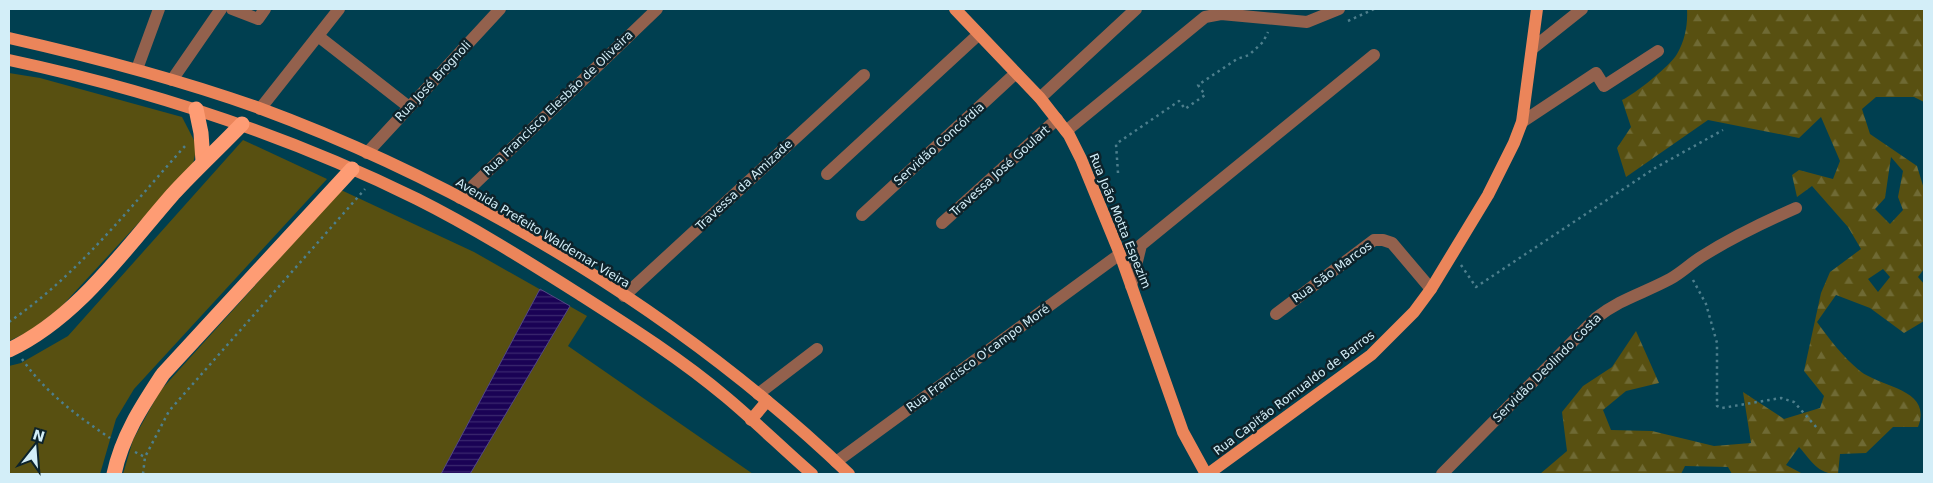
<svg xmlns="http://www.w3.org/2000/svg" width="1933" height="483" font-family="'DejaVu Sans',sans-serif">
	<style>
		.green { fill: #585011 }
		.forest { fill: url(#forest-firs); fill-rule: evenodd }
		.water { fill: url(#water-rules); stroke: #524986 }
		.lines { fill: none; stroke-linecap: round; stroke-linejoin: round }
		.path { stroke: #4d7f8d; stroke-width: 2.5; stroke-dasharray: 2.5 4; stroke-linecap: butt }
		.minor { stroke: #93614d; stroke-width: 12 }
		.major { stroke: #eb855a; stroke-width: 12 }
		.highway { stroke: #fe9c74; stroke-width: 15 }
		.labels { text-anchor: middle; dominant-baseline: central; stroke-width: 5; stroke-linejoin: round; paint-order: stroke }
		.street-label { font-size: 12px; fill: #d3eef8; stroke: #0d232b }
	</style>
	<defs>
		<pattern id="forest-firs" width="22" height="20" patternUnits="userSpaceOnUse" patternTransform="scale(1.25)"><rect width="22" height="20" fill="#585011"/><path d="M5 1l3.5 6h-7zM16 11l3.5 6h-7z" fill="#6f6a34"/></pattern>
		<pattern id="water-rules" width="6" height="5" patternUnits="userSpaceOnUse" patternTransform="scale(1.25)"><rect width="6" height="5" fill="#1a0255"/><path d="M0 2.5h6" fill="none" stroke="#3a276e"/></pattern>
	</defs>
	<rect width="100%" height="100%" fill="#003f50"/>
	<g class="green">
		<polygon points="9,73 40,78 182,117 197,146 193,164 60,308 30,331 9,341"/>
		<polygon points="243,140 327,179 134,389 116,419 100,474 9,474 9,366 21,363 68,336"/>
		<polygon points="341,190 474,252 587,316 568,346 753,474 123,474 133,440 160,391"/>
	</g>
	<path class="forest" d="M 1687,9 L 1924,9 L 1924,102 L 1914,97 L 1876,97 L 1862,109 L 1870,134 L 1917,166 L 1924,189 L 1924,269 L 1918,277 L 1924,284 L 1924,321 L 1904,333 L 1870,308 L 1836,295 L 1817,322 C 1830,340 1843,357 1860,371 C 1882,388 1933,389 1918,427 L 1893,427 L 1866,453 L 1840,454 L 1838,474 C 1817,474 1812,461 1799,447 L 1786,465 L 1803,474 L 1732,474 L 1728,467 L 1685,466 L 1681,474 L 1540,474 L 1567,451 L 1562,412 L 1583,386 L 1612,367 L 1636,331 L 1659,383 L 1626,391 L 1603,410 L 1611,430 L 1652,431 L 1714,446 L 1751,443 L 1743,392 L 1784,419 L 1820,408 L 1824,396 L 1804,371 L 1821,293 L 1830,272 L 1861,249 L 1848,227 L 1812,186 L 1797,197 L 1792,175 L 1799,170 L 1833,179 L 1840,161 L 1821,117 L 1799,138 L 1708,120 L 1626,177 L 1617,148 L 1631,127 L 1622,100 C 1635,94 1670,66 1677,54 C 1685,41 1688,24 1687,9 ZM 1891,157 L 1903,171 L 1898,197 L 1903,210 L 1890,224 L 1875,209 L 1885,198 ZM 1883,269 L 1890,277 L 1878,292 L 1868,279 Z"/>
	<polygon class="water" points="540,289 570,306 470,474 441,474"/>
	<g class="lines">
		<g class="path">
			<polyline points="1348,21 1374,9"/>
			<polyline points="1118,173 1116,144 1179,101 1185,109 1205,95 1198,85 1237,59 1249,55 1263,42 1268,32"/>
			<polyline points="1461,265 1476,287 1655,168 1723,130"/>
			<polyline points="1693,280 1706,304 1717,343 1717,406 1722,408 1781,398 1794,402 1817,428"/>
			<path d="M 9,322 C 78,275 130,207 186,145"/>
			<path d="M 22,359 C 45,392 77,416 110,438"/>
			<polyline points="135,452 145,457"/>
			<polyline points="143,474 145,457 169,411 365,189"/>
		</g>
		<g class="minor">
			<polyline points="232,9 258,19 265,9"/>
			<polyline points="318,36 409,107"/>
			<polyline points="1533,48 1582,9"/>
			<polyline points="137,69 159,9"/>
			<polyline points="172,80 221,9"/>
			<polyline points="1040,98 1136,9"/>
			<polyline points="260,109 339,9"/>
			<polyline points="1522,122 1596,73 1604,86 1658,51"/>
			<polyline points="1066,131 1205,17 1221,14 1307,22 1339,9"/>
			<polyline points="367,153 500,9"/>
			<polyline points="827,174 979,34"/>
			<polyline points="460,198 657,9"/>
			<polyline points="862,215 1016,73"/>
			<polyline points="942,223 1057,119"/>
			<polyline points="1131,286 1141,245 1374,55"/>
			<polyline points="624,296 864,75"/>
			<polyline points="1276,314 1374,240 1383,240 1392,243 1431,289"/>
			<polyline points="758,394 817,349"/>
			<polyline points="836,462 1120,254"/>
			<path d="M 1442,474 L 1596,318 C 1622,298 1642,294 1670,279 C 1681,273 1690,264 1701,257 C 1731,238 1764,222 1796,208"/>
		</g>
		<g class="major">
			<polyline points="955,9 1040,98 1069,135 1081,159 1120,254 1183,432 1206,474"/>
			<path d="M 9,38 C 93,57 178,79 259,108 C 473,187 685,317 849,474"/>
			<path d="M 9,60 C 150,90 287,135 417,199 C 473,227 527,261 579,294 C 629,326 681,359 726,397 C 756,422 783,449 812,474"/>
			<polyline points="751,420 767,401"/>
			<polyline points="1208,474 1371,355 1414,312 1431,289 1488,195 1514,143 1522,122 1537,9"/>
		</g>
		<g class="highway">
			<polyline points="196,109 201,133 203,161"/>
			<path d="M 9,350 C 77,318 124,250 173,194 C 195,170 219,148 242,124"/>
			<path d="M 114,474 C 122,436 142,406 163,374 L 352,169"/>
		</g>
	</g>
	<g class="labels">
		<g class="street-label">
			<text transform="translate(433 81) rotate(-47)">Rua José Brognoli</text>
			<text transform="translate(558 103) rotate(-44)">Rua Francisco Elesbão de Oliveira</text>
			<text transform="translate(939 144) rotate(-42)">Servidão Concórdia</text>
			<text transform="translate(1000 171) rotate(-42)">Travessa José Goulart</text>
			<text transform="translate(744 185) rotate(-43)">Travessa da Amizade</text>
			<text transform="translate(1120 221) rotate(68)">Rua João Motta Espezim</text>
			<text transform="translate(543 233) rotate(31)">Avenida Prefeito Waldemar Vieira</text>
			<text transform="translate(1332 272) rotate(-36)">Rua São Marcos</text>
			<text transform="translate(978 358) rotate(-36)">Rua Francisco O'campo Moré</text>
			<text transform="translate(1547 368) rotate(-45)">Servidão Deolindo Costa</text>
			<text transform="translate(1294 393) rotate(-37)">Rua Capitão Romualdo de Barros</text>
		</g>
	</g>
	<rect width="1933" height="483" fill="none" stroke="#d3eef8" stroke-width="20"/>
	<g transform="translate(35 448) rotate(17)" stroke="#0d232b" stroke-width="4" paint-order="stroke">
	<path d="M0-4L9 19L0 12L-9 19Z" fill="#d3eef8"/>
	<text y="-8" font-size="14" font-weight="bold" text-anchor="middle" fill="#d3eef8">N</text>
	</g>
</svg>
